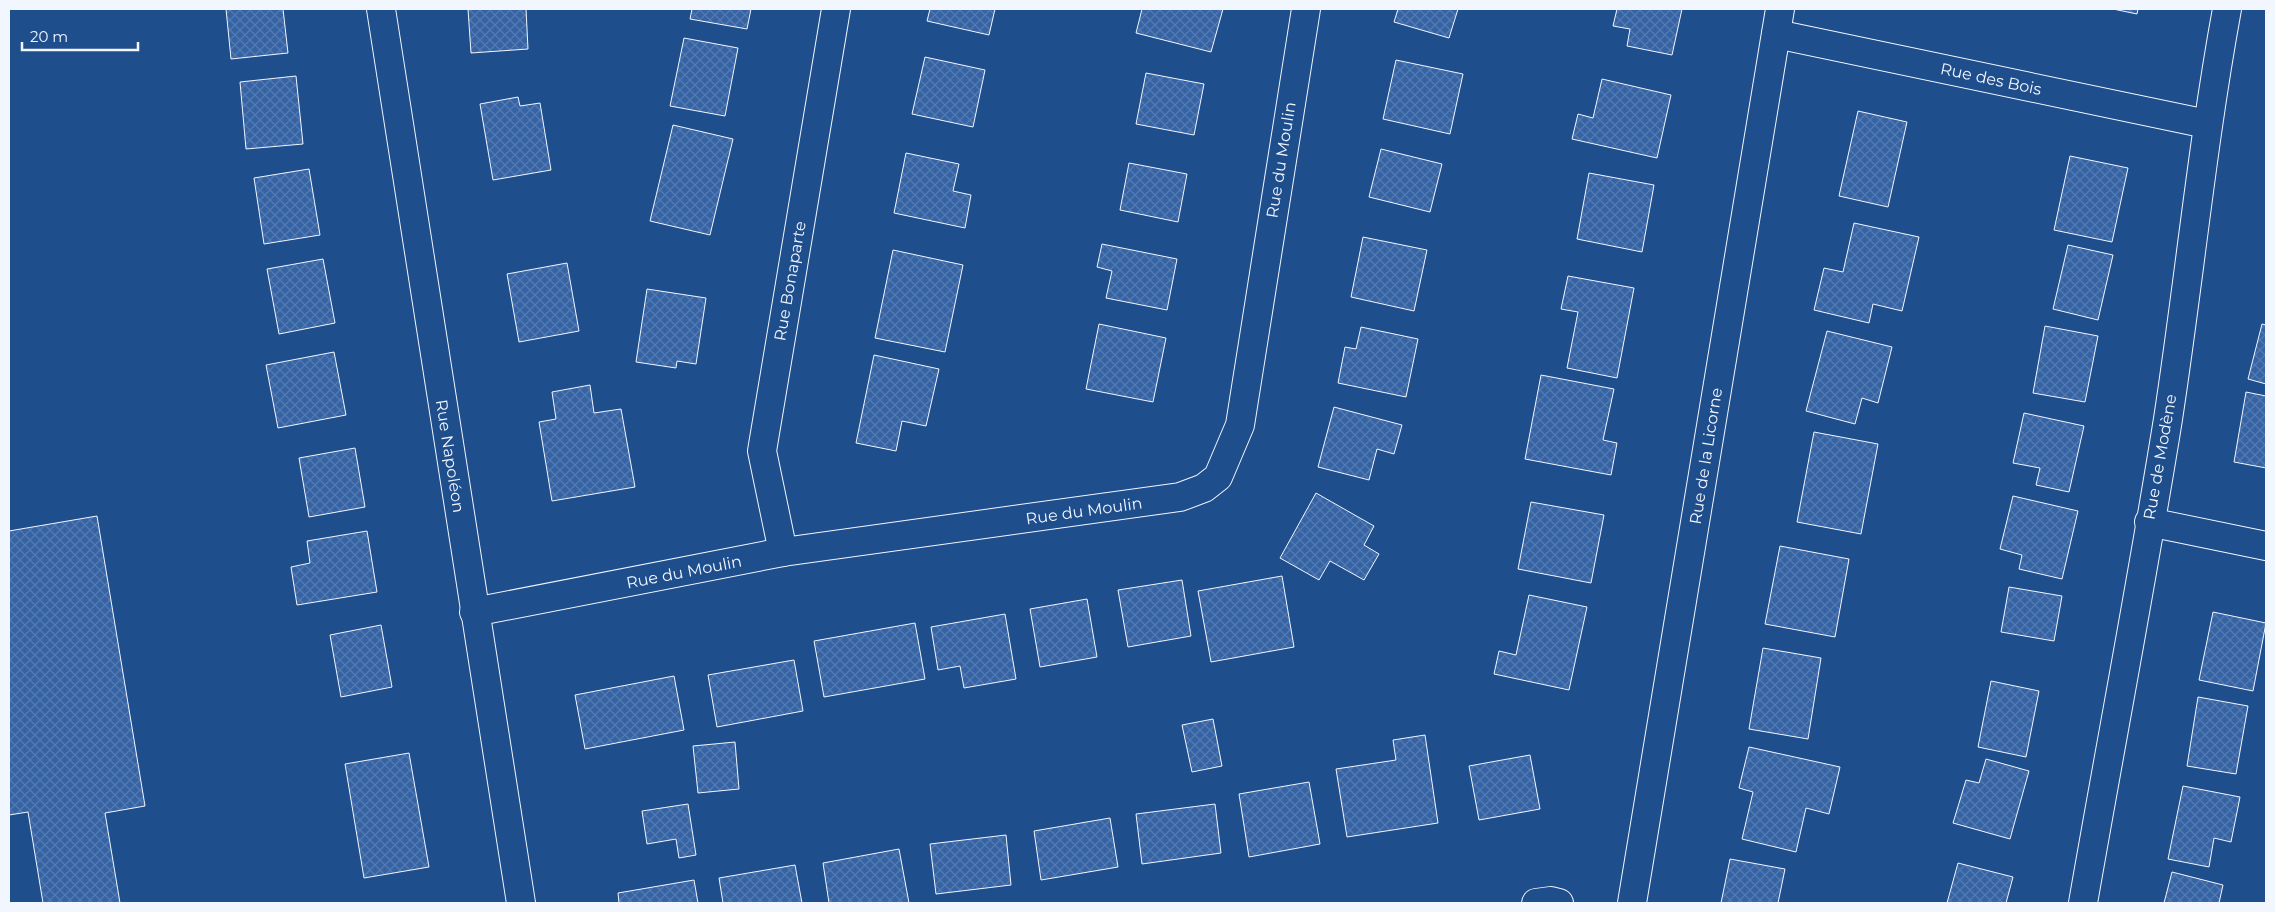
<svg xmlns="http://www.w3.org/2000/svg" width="2275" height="912" font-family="Montserrat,sans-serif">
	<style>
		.building { fill: url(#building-cross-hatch); stroke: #f2f6ff }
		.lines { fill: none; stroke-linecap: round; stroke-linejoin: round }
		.minor-casing { stroke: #f2f6ff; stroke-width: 30 }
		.minor { stroke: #1f4e8c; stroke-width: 28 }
		.labels { text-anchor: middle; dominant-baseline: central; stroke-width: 4; stroke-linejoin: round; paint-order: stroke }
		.street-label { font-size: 16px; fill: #f2f6ff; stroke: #1f4e8c }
	</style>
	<defs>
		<pattern id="building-cross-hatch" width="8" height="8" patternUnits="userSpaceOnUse" patternTransform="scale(1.25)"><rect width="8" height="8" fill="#3563a3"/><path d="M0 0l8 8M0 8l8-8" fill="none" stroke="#537ab1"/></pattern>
	</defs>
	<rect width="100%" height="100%" fill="#1f4e8c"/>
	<g class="building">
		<polygon points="226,9 283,9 288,53 231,59"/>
		<polygon points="468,9 526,9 528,49 471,53"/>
		<polygon points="692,9 751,9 747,29 690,19"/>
		<polygon points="930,9 995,9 989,35 927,21"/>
		<polygon points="1142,9 1223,9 1211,52 1136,33"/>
		<polygon points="1398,9 1458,9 1449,38 1394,22"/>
		<polygon points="1617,9 1682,9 1672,55 1627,46 1630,29 1613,26"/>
		<polygon points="2113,9 2138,9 2137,14"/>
		<polygon points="684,38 738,48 725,116 670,106"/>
		<polygon points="925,57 985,70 973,127 912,114"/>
		<polygon points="1396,60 1463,74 1450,134 1383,119"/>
		<polygon points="1146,73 1204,84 1194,135 1136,124"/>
		<polygon points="296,76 303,144 246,149 240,82"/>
		<polygon points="1602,79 1671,95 1657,158 1572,139 1578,114 1593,118"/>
		<polygon points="518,97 520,106 540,103 551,170 493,180 480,104"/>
		<polygon points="1858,111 1907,122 1888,207 1839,196"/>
		<polygon points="673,125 733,139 710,235 650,221"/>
		<polygon points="1381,149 1442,164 1430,212 1369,197"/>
		<polygon points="906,153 959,164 953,191 971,195 965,228 894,213"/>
		<polygon points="2070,156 2128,168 2112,242 2054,230"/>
		<polygon points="1129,163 1187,174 1178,222 1120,210"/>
		<polygon points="309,169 320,235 264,244 254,178"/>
		<polygon points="1589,173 1654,185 1642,252 1577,239"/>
		<polygon points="1854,223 1919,237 1902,311 1873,304 1869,323 1814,310 1824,268 1843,272"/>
		<polygon points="1363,237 1427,250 1414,311 1351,297"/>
		<polygon points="1102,244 1177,259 1167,310 1106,298 1112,271 1097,267"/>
		<polygon points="2068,245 2113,255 2098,320 2053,309"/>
		<polygon points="893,250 963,265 945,352 875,338"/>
		<polygon points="323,259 335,323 279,334 267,269"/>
		<polygon points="567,263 579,331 519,342 507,274"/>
		<polygon points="1568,276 1634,288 1617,378 1567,368 1578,312 1561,309"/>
		<polygon points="647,289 706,298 696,364 677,361 676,368 636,362"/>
		<polygon points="1099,324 1166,338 1153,402 1086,389"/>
		<polygon points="2262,324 2266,325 2266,384 2248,379"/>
		<polygon points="2045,326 2098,336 2085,402 2033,393"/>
		<polygon points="1361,327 1418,339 1406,397 1338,383 1345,347 1356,349"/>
		<polygon points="1827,331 1892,347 1878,403 1862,398 1855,424 1806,411"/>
		<polygon points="334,352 346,415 278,428 266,365"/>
		<polygon points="874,355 939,369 926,426 902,421 896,451 856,443"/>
		<polygon points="1541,375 1614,389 1603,440 1617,443 1611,475 1525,459"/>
		<polygon points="590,385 594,413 621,409 635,487 552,501 539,422 556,419 552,392"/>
		<polygon points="2246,392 2266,396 2266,468 2234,462"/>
		<polygon points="1334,407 1402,425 1394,454 1377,449 1369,480 1318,467"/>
		<polygon points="2024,413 2084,426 2069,492 2036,485 2040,468 2013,463"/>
		<polygon points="1814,432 1878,444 1861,534 1797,522"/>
		<polygon points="355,448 365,507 309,517 299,458"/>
		<polygon points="1316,493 1374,526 1364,545 1379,554 1364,580 1330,561 1319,580 1280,558"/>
		<polygon points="2013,496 2078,511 2062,579 2019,569 2022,555 2000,549"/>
		<polygon points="1531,502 1604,515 1591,583 1518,569"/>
		<polygon points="97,516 145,806 105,813 120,903 43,903 28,812 9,815 9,531"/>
		<polygon points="367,531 377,592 297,605 291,567 310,563 307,541"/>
		<polygon points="1780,546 1849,559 1835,637 1765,624"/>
		<polygon points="1282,576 1294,647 1211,662 1198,591"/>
		<polygon points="1182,580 1191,636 1128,647 1118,590"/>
		<polygon points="2009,587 2062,596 2054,641 2001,632"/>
		<polygon points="1529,595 1587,607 1569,690 1494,674 1499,651 1516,655"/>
		<polygon points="1087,599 1097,657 1040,667 1030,609"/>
		<polygon points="2213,612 2266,623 2253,691 2199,680"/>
		<polygon points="1005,614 1016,679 964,688 960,666 938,670 931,627"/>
		<polygon points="915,623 925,679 824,697 814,641"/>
		<polygon points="381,625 392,687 341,697 330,635"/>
		<polygon points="1763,648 1821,658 1808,739 1749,729"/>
		<polygon points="794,660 803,711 717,727 708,675"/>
		<polygon points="674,676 684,730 585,749 575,695"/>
		<polygon points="1991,681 2039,691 2026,757 1978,747"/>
		<polygon points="2198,697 2248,706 2236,774 2187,766"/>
		<polygon points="1213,719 1222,766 1192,772 1182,725"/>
		<polygon points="1425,735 1438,823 1347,837 1336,769 1396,760 1393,740"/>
		<polygon points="735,742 739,789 698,793 693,746"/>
		<polygon points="1749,747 1840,767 1829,814 1806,808 1796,852 1742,839 1753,792 1739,788"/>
		<polygon points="409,753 429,867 364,878 345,764"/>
		<polygon points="1530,755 1540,809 1479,820 1469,766"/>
		<polygon points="1986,759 2029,771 2010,839 1953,823 1966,780 1979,783"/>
		<polygon points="1309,782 1320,844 1249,857 1239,794"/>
		<polygon points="2183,786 2240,797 2231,842 2214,838 2209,867 2168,859"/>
		<polygon points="688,804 696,855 679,858 676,839 647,844 642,811"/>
		<polygon points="1215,804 1221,853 1142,864 1136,814"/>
		<polygon points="1110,818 1118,867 1041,880 1034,831"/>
		<polygon points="1006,835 1011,885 936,894 930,844"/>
		<polygon points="899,849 909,903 829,903 823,863"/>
		<polygon points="1730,859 1785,869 1778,903 1721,903"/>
		<polygon points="1958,863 2013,877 2006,903 1947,903"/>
		<polygon points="795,865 802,903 723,903 719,878"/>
		<polygon points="2172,872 2223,885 2219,903 2164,903"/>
		<polygon points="694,880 698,903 619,903 618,893"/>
	</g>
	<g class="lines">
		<g class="minor-casing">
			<g id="minor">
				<polyline points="381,9 521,903"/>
				<polyline points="1776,34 2207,124"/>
				<polyline points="2149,522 2266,546"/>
				<polyline points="783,552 762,451 836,9"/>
				<polyline points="474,612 783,552 1180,497 1204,488 1218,477 1240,425 1306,9"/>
				<polyline points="1536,903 1551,901 1559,903"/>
				<polyline points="1632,903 1780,9"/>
				<path d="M 2083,903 C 2111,742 2142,581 2168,419 C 2189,282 2202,145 2227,9"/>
			</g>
		</g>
		<use href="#minor" class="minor"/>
	</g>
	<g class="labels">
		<g class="street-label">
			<text transform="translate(1991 79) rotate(12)">Rue des Bois</text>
			<text transform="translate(1281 160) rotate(-81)">Rue du Moulin</text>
			<text transform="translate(790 281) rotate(-80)">Rue Bonaparte</text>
			<text transform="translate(450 456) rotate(81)">Rue Napoléon</text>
			<text transform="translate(1706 456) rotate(-81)">Rue de la Licorne</text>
			<text transform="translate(2160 457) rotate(-80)">Rue de Modène</text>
			<text transform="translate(1084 511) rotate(-8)">Rue du Moulin</text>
			<text transform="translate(684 572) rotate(-11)">Rue du Moulin</text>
		</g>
	</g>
	<rect width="2275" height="912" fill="none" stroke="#f2f6ff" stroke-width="20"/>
	<path d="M22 42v8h116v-8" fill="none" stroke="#f2f6ff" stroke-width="2.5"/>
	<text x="30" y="42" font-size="15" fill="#f2f6ff" stroke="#1f4e8c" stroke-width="4" paint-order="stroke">20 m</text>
</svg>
